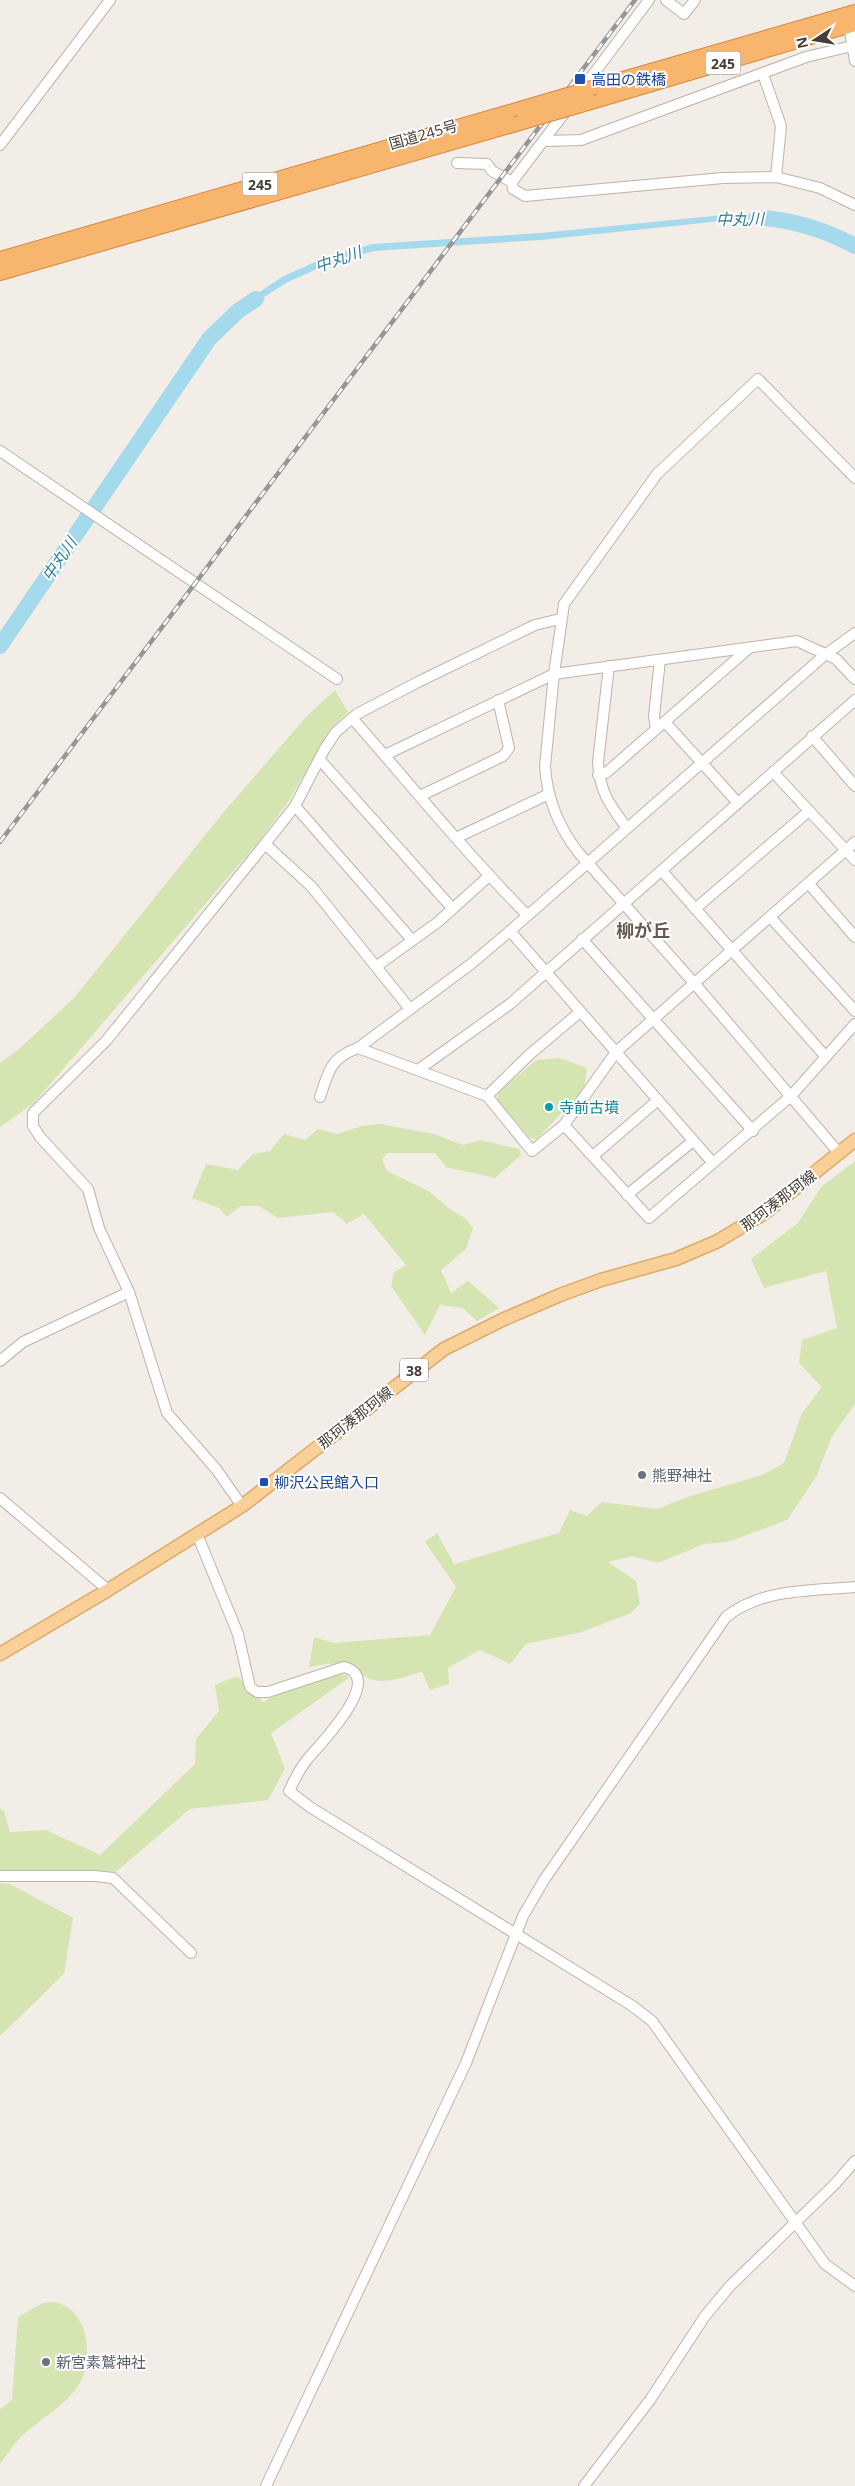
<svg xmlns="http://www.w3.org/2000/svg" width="855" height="2486" font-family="'Open Sans','Noto Sans JP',sans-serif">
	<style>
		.green { fill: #d5e5b1 }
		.water { fill: #a5daed }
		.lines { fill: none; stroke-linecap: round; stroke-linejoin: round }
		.river { stroke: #a5daed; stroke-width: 16 }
		.minor-casing { stroke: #beb3aa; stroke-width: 12 }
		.major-casing { stroke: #deaa69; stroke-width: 15 }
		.highway-casing { stroke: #d6873d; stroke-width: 16 }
		.minor { stroke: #fff; stroke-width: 10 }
		.major { stroke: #fad099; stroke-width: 12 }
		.highway { stroke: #f7b56d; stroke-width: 14 }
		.rail-casing { stroke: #969696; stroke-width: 4.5 }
		.rail { stroke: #fff; stroke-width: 2.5; stroke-dasharray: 8; stroke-linecap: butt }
		.highway-bridge-casing { stroke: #d6873d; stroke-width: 16; stroke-linecap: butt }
		.highway-bridge { stroke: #f7b56d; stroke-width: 14 }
		.transit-dot { fill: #1a4fb4; stroke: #fff; stroke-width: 2 }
		.culture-dot { fill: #0f9aa8; stroke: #fff; stroke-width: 2 }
		.worship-dot { fill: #6b7280; stroke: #fff; stroke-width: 2 }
		.labels { text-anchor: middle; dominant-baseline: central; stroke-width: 4; stroke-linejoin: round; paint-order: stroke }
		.shield { fill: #fff; stroke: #7d7772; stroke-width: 1 }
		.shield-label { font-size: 14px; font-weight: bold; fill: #453d36 }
		.transit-label { font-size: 15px; fill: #164399; stroke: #fff; text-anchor: start }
		.street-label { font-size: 15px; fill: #453d36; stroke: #fff }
		.culture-label { font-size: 15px; fill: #0d838f; stroke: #fff; text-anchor: start }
		.worship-label { font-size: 15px; fill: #5b616d; stroke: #fff; text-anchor: start }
		.water-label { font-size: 16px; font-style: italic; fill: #307f9c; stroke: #fff }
		.quarter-label { font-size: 18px; font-weight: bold; fill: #67594e; stroke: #fff }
	</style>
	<rect width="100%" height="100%" fill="#f3ede7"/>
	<g class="green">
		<polygon points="335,690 348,712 331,728 290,799 261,839 34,1103 0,1127 0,1063 19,1049 74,998 222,814 306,717"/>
		<polygon points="560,1058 587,1068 584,1089 537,1139 530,1138 497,1100 499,1092 536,1060"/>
		<polygon points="381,1124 434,1134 463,1145 480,1140 519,1149 521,1155 495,1178 446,1167 435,1153 387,1153 382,1160 387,1171 430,1192 447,1207 466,1219 473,1228 466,1249 441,1270 451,1293 468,1281 499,1308 477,1321 463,1308 440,1305 425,1335 391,1286 394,1272 406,1265 364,1214 347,1224 333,1212 278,1218 259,1206 241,1206 227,1217 219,1208 192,1198 206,1164 238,1170 253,1154 270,1151 284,1134 305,1140 318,1129 337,1134 362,1126"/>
		<path d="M 855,1161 L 855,1404 L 831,1438 L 817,1475 L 787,1520 L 728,1542 L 704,1544 L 658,1563 L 632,1556 L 608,1562 L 636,1581 L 640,1604 L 631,1613 L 582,1632 L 526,1644 L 510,1664 L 480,1650 L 448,1668 L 449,1684 L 430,1690 L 422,1672 C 391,1680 373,1691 350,1663 L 327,1664 L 309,1667 L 314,1637 L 334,1643 L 430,1635 L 456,1587 L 425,1542 L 437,1533 L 454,1564 L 559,1533 L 570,1510 L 587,1516 L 602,1502 L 657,1509 L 690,1496 L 762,1475 L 784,1463 L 802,1413 L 822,1387 L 799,1363 L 802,1340 L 837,1328 L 826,1271 L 764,1288 L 751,1259 L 798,1223 L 821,1187 Z"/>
		<polygon points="330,1675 345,1675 349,1678 271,1733 285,1769 268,1800 190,1809 112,1875 0,1872 0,1808 4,1811 10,1832 46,1830 100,1855 195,1764 196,1739 219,1711 215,1685 237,1676 263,1702 292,1687"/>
		<polygon points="0,1883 10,1884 73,1918 64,1974 0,2036"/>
		<path d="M 53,2302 C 69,2305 77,2313 83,2328 C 87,2337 87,2348 87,2358 C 85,2399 44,2413 18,2440 C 12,2447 6,2456 0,2464 L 0,2409 L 12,2400 L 18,2317 L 43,2303 Z"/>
	</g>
	<polygon class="water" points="743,213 787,217 785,223 741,219 540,240 374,251 330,263 286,283 240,313 236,308 282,277 328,256 373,244 541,233"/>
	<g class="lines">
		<g class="river">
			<path d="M 764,218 C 796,221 827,231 855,246"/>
			<polyline points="0,646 209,339 238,311 256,299"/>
		</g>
		<g class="minor-casing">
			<g id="minor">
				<polyline points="666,0 684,14 695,0"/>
				<polyline points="849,26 855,61"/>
				<polyline points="763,74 781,126 776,177"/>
				<polyline points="580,92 649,0"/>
				<polyline points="545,141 581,140 806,57 852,46"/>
				<polyline points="0,145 110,0"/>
				<polyline points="457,163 487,164 492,171 512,182 513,189 525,196 723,178 776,177 820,188 855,205"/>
				<polyline points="512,182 569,107"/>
				<polyline points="0,451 337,679"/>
				<path d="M 609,666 L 598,762 C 600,792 609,804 626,827"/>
				<path d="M 352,718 C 410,784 466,853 527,915"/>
				<polyline points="665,722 738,803"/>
				<polyline points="656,729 654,716 660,660"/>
				<polyline points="812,736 855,786"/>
				<polyline points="385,755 554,674 797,641 836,659 855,679"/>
				<polyline points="320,760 452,908"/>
				<polyline points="773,772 855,860"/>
				<polyline points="598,775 606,773 748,649"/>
				<polyline points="420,796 503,756 509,748 498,700"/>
				<polyline points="295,806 412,940"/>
				<polyline points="458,837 549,794"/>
				<polyline points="265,844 311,886 410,1009"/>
				<polyline points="662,871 826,1057"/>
				<polyline points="809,884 855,937"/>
				<polyline points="695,909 809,811"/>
				<polyline points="771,918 855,1011"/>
				<polyline points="510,931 713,1163"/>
				<polyline points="582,939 753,1131"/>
				<polyline points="377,966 438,922 489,876"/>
				<polyline points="358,1048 487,1096 532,1151 564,1125 616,1052 855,842"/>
				<polyline points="418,1070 510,1004 855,700"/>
				<polyline points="487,1096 529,1055 580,1012"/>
				<path d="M 320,1097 C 329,1071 330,1058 358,1048 L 471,964 L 510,931 L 826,654 L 855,633"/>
				<polyline points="564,1125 649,1218 791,1096 855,1024"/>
				<path d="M 839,1153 L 694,983 L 578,852 C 558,826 547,799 545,766 L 554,674 L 564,604 L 657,474 L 758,379 L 855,478"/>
				<polyline points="593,1156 658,1100"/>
				<polyline points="627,1195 693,1141"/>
				<polyline points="0,1361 23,1342 129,1292"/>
				<polyline points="0,1498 108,1590"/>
				<polyline points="242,1506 216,1469 167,1413 129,1292 99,1228 88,1189 40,1137 33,1126 33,1113 106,1041 265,844 295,806 324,750 336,732 357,714 418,682 535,625 560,619"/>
				<path d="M 197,1534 L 238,1634 L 250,1687 L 257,1692 L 268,1692 L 344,1667 C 387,1678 318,1746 306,1761 C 299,1770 294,1781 289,1791 L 310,1807 L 631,2005 L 652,2021 L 825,2264 L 855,2286"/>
				<polyline points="0,1876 95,1876 113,1878 191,1953"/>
				<path d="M 266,2486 L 466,2063 L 523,1916 L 544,1880 L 726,1617 C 762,1588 812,1591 855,1587"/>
				<polyline points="584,2486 650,2400 705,2316 730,2286 835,2184 855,2161"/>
			</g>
		</g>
		<g class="major-casing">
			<polyline id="major" points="0,1654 108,1590 242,1506 444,1349 502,1320 560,1295 601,1280 676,1259 718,1241 766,1212 855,1140"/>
		</g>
		<g class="highway-casing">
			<g id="highway">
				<polyline points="595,87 855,12"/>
				<polyline points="591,102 855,24"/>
				<polyline points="0,259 520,109"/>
				<polyline points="0,273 516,124"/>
			</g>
		</g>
		<use href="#minor" class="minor"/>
		<use href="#major" class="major"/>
		<use href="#highway" class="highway"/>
		<g class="rail-casing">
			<polyline id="rail" points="0,842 635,0"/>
		</g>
		<use href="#rail" class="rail"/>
		<g class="highway-bridge-casing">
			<g id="highway-bridge">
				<polyline points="520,109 595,87"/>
				<polyline points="516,124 591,102"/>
			</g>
		</g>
		<use href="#highway-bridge" class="highway-bridge"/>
	</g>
	<g class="transit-dot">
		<rect x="574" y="73" width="12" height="12" rx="2.5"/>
		<rect x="259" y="1477" width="10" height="10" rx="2.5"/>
	</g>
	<circle class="culture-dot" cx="549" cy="1107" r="5"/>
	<g class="worship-dot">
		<circle cx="642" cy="1475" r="5"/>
		<circle cx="46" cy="2362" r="5"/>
	</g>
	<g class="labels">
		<g class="shield">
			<rect x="705.5" y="51.5" width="35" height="23" rx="4"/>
			<rect x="242.5" y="172.5" width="35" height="23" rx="4"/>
			<rect x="400" y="1358.5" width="28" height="23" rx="4"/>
		</g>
		<g class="shield-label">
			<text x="723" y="63">245</text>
			<text x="260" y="184">245</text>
			<text x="414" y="1370">38</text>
		</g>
		<g class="transit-label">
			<text x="591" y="79">高田の鉄橋</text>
			<text x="274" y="1482">柳沢公民館入口</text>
		</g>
		<g class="street-label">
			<text transform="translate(423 134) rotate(-16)">国道245号</text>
			<text transform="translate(778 1200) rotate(-37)">那珂湊那珂線</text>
			<text transform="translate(355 1417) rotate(-38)">那珂湊那珂線</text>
		</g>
		<g class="culture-label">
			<text x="559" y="1107">寺前古墳</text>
		</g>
		<g class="worship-label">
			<text x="652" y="1475">熊野神社</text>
			<text x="56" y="2362">新宮素鷲神社</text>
		</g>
		<g class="water-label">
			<text transform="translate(740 219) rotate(-1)">中丸川</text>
			<text transform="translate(338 259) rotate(-19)">中丸川</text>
			<text transform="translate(59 559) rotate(-56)">中丸川</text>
		</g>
		<g class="quarter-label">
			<text x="643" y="930">柳が丘</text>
		</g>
	</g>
	<g transform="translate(815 40) rotate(258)" stroke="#ffffff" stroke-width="4" paint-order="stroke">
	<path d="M0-4L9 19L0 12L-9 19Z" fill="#453d36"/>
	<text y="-8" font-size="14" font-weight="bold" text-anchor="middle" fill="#453d36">N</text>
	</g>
</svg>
